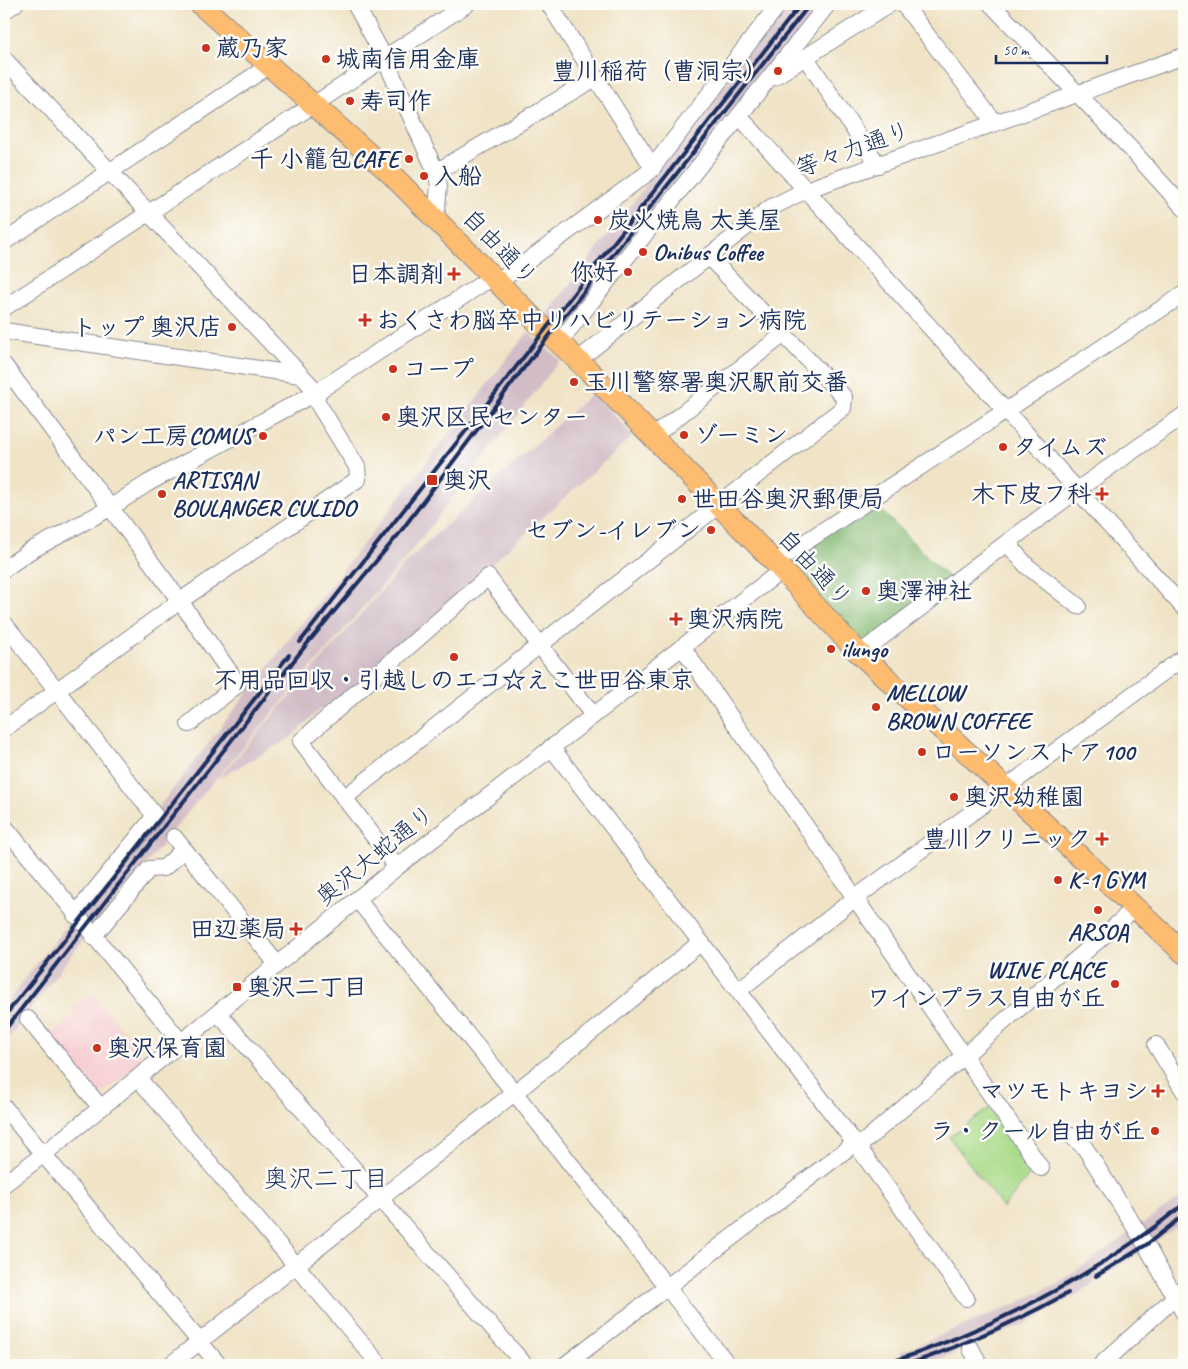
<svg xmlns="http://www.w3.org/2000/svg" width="1188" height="1369" font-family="Caveat,'Klee One',sans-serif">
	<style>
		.built { fill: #f7cfd3 }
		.industrial { fill: #d2bdc7 }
		.green { fill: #a9da88; stroke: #628473 }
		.forest { fill: #86ba74; stroke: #507469 }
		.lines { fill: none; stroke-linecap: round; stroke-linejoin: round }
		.minor-casing { stroke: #868992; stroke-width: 18 }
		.major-casing { stroke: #868992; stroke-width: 23 }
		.minor { stroke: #fff; stroke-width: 16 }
		.major { stroke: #fdbc70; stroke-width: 21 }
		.rail { stroke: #1b2f5e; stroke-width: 4 }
		.poi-dot { fill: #c8321e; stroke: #fdfcf7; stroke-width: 2 }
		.labels { text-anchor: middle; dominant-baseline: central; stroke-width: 5; stroke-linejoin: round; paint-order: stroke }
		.poi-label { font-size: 24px; font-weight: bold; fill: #1b2f5e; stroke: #fdfcf7; text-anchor: start }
		.street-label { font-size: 24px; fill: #1b2f5e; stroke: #fdfcf7 }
		.neighbourhood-label { font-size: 25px; fill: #1b2f5e; stroke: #fdfcf7 }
	</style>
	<rect width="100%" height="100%" fill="#fdfcf7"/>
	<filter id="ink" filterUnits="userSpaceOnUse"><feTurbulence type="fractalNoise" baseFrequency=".02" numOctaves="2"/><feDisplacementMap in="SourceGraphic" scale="10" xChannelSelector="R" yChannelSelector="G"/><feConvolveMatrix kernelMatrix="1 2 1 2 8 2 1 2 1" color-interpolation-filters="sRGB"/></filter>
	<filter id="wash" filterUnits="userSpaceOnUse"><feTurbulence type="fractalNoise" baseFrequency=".0096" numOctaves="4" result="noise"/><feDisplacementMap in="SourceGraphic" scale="20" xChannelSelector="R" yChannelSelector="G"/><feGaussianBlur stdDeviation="1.12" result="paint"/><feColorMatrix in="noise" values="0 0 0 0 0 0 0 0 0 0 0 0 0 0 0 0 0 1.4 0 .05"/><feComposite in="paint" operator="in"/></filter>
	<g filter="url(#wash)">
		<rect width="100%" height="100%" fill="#f0e3c6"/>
		<polygon class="built" points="93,993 145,1059 98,1097 48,1037 76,1014 72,1009"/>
		<g class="industrial">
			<polygon points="786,4 823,4 565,330 546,315"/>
			<polygon points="528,332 560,360 405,559 203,794 66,962 4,1044 4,1006"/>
			<polygon points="593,392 633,436 354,688 320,709 292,737 218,779 407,561"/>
			<polygon points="1184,1195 1184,1222 1076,1295 1027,1323 941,1359 924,1365 906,1365 900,1352 1018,1303 1064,1279"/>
		</g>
		<polygon class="green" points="992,1106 1035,1168 1003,1208 949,1137"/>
		<polygon class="forest" points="875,504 950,579 859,647 782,564"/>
	</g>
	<g filter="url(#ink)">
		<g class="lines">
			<g class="minor-casing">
				<g id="minor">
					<polyline points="355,4 384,57 436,172 439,185 436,219"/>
					<polyline points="549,4 653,168"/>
					<polyline points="903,4 995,123"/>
					<polyline points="991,4 1129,147 1184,208"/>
					<polyline points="4,11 15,4"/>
					<polyline points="806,58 878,165"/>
					<polyline points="4,59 317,392 317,402 357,467 358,479 180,601 4,729"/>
					<polyline points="774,77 890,4"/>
					<polyline points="739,116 1184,608"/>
					<polyline points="436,172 595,78"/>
					<polyline points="4,242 270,65"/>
					<polyline points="4,308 467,4"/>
					<polyline points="4,331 300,375"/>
					<polyline points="560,341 828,4"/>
					<polyline points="578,360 770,208 806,190 1184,56"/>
					<polyline points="4,365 180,601 238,684 189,724"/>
					<polyline points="652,437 784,334"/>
					<polyline points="1007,543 1027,566 1078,606"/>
					<polyline points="775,562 1184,294"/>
					<polyline points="4,569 30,551 110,508 148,483 317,392 483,283 507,275 518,268 649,172 779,4"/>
					<polyline points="4,623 155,816 75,915"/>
					<polyline points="683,648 1041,1168"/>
					<polyline points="859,654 1077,490 1184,415"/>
					<polyline points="551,747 858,1147 966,1298"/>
					<polyline points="344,798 843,408 844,397 708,256"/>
					<polyline points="4,826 181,1042"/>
					<polyline points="174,837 277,964"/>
					<polyline points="397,867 301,741 488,577 593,715"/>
					<polyline points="357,899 518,1097 728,1365"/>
					<polyline points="93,937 149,869 164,868 183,850"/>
					<polyline points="739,990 854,899 1184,657"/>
					<polyline points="218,1013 525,1365"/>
					<polyline points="28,1019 101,1108"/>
					<polyline points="1156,1045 1184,1091"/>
					<polyline points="138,1078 380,1365"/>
					<polyline points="4,1107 219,1365"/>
					<polyline points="1072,1136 1085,1148 1146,1245 1184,1313"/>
					<polyline points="858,1147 1123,919 1133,906"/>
					<polyline points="4,1184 44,1154 397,867 782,570"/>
					<polyline points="971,1349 980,1365"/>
					<polyline points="170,1365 604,1022 701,942"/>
					<polyline points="565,1365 855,1143"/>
					<polyline points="1101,1365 1184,1289"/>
				</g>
			</g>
			<g class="major-casing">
				<polyline id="major" points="200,4 389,172 534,319 588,370 782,570 856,650 1184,953"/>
			</g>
			<use href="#minor" class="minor"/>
			<use href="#major" class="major"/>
			<g class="rail">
				<polyline points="300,642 801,4"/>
				<polyline points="4,1017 289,655"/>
				<polyline points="4,1031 306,645 398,535 516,378 810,4"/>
				<polyline points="1096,1276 1146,1245 1184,1215"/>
				<path d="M 883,1365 C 992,1329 1094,1277 1184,1204"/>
				<path d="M 907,1365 C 963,1345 1016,1322 1068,1293"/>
			</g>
		</g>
	</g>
	<g class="poi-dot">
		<circle cx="206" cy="48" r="5"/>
		<circle cx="326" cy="59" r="5"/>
		<circle cx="778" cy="71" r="5"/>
		<circle cx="350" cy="101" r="5"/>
		<circle cx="409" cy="159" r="5"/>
		<circle cx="424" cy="176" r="5"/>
		<circle cx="598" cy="220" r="5"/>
		<circle cx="643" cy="252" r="5"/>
		<circle cx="628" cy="272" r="5"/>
		<path d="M451.5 266.5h5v5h5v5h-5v5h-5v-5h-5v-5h5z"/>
		<path d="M362.5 312.5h5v5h5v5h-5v5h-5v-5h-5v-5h5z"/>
		<circle cx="232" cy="327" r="5"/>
		<circle cx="393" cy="369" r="5"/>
		<circle cx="574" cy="382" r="5"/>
		<circle cx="386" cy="417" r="5"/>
		<circle cx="684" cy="435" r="5"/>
		<circle cx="263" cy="436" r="5"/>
		<circle cx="1003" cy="447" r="5"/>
		<rect x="426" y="474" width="12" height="12" rx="2.5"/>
		<circle cx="162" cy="494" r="5"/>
		<path d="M1099.5 486.5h5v5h5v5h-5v5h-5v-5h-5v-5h5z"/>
		<circle cx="682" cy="499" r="5"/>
		<circle cx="711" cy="530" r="5"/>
		<circle cx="866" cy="591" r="5"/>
		<path d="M673.5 611.5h5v5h5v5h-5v5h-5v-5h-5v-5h5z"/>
		<circle cx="831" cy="649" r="5"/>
		<circle cx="454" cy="657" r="5"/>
		<circle cx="876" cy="707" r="5"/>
		<circle cx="922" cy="752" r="5"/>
		<circle cx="954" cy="797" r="5"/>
		<path d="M1099.5 831.5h5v5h5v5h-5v5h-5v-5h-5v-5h5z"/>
		<circle cx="1058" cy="880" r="5"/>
		<circle cx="1098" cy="910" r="5"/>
		<path d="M293.5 921.5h5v5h5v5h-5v5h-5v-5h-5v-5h5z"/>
		<circle cx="1115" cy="984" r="5"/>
		<rect x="232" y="982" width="10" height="10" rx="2.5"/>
		<circle cx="97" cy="1048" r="5"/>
		<path d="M1155.5 1083.5h5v5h5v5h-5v5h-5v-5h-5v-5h5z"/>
		<circle cx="1155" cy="1131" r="5"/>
	</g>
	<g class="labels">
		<g class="poi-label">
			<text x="216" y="48">蔵乃家</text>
			<text x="336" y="59">城南信用金庫</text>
			<text x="768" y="71" text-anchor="end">豊川稲荷（曹洞宗）</text>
			<text x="360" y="101">寿司作</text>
			<text x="399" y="159" text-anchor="end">千 小籠包CAFE</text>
			<text x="434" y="176">入船</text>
			<text x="608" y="220">炭火焼鳥 太美屋</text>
			<text x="653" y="252">Onibus Coffee</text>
			<text x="618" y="272" text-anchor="end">你好</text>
			<text x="444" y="274" text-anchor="end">日本調剤</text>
			<text x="376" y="320">おくさわ脳卒中リハビリテーション病院</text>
			<text x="222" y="327" text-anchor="end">トップ 奥沢店</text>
			<text x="403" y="369">コープ</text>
			<text x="584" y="382">玉川警察署奥沢駅前交番</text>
			<text x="396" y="417">奥沢区民センター</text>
			<text x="694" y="435">ゾーミン</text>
			<text x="253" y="436" text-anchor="end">パン工房COMUS</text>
			<text x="1013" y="447">タイムズ</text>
			<text x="172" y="480">ARTISAN<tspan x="172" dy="28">BOULANGER CULIDO</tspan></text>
			<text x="443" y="480">奥沢</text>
			<text x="1091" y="494" text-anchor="end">木下皮フ科</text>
			<text x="692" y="499">世田谷奥沢郵便局</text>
			<text x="701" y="530" text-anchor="end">セブン-イレブン</text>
			<text x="876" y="591">奥澤神社</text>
			<text x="687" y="619">奥沢病院</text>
			<text x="841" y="649">ilungo</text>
			<text x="454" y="680" text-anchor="middle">不用品回収・引越しのエコ☆えこ世田谷東京</text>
			<text x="886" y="693">MELLOW<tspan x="886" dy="28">BROWN COFFEE</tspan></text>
			<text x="932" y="752">ローソンストア100</text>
			<text x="964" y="797">奥沢幼稚園</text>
			<text x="1091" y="839" text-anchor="end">豊川クリニック</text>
			<text x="1068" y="880">K-1 GYM</text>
			<text x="286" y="929" text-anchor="end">田辺薬局</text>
			<text x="1098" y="932" text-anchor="middle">ARSOA</text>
			<text x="1105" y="970" text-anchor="end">WINE PLACE<tspan x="1105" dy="28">ワインプラス自由が丘</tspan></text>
			<text x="247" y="987">奥沢二丁目</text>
			<text x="107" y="1048">奥沢保育園</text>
			<text x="1148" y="1091" text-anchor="end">マツモトキヨシ</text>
			<text x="1145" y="1131" text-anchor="end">ラ・クール自由が丘</text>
		</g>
		<g class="street-label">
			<text transform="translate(853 149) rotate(-20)">等々力通り</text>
			<text transform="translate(500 247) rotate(46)">自由通り</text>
			<text transform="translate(815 568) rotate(47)">自由通り</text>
			<text transform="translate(375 855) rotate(-39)">奥沢大蛇通り</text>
		</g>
		<g class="neighbourhood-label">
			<text x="326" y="1179">奥沢二丁目</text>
		</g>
	</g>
	<rect width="1188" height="1369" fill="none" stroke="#fdfcf7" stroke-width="20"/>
	<path d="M996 55v8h111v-8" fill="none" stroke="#1b2f5e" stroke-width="2.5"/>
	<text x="1003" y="55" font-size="15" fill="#1b2f5e" stroke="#fdfcf7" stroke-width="4" paint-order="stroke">50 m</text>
</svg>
